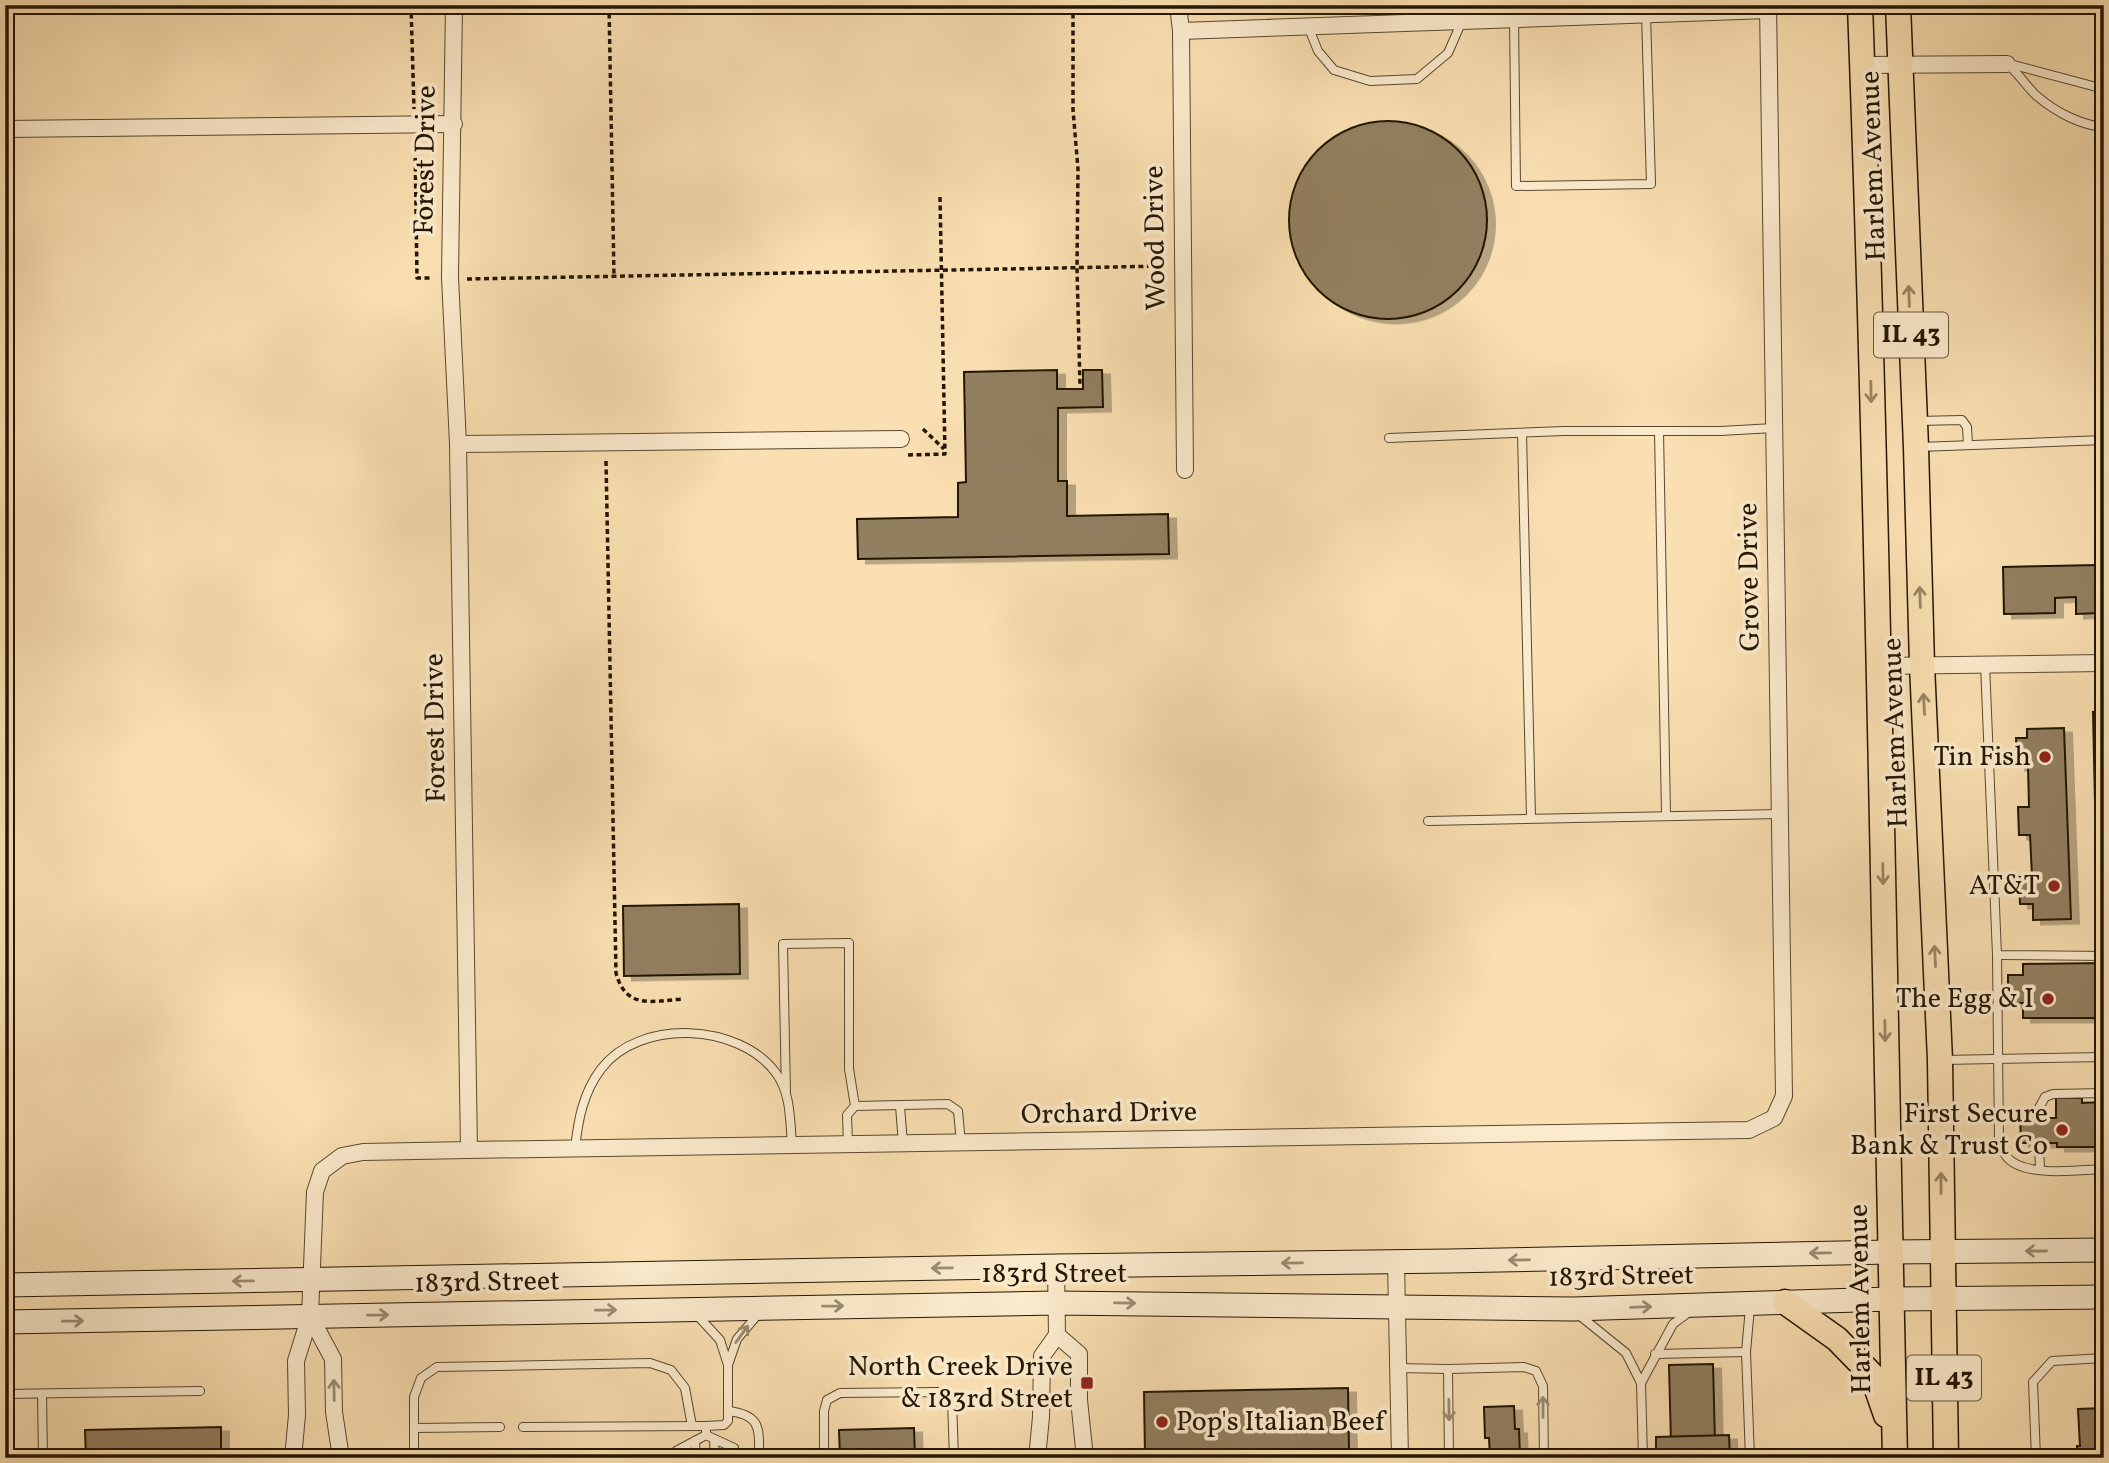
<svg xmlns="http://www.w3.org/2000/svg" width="2109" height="1463" font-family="Vollkorn,serif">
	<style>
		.building { fill: #927f5e; stroke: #231604; stroke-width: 2; filter: url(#shadow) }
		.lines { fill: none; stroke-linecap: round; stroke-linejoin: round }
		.lane-casing { stroke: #58482f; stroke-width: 10 }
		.street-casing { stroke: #58482f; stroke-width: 18 }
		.secondary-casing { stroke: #231604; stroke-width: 25 }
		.primary-casing { stroke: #231604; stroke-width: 27 }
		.path { stroke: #231604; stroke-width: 3.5; stroke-dasharray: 5 3.5; stroke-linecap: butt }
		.lane { stroke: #fbeacc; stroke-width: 8 }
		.street { stroke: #fbeacc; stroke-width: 16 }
		.secondary { stroke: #fbeacc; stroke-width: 23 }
		.primary { stroke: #f9dfb1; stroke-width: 24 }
		.oneway { stroke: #998563 }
		.oneway2 { stroke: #9a8b72 }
		.poi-dot { fill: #8f2418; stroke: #fbeacc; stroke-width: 2.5 }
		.labels { text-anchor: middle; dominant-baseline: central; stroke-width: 7; stroke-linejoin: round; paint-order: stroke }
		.shield { fill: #fbeacc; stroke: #645640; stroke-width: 2 }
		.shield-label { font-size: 26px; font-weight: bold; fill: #231604 }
		.street-label { font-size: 28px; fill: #231604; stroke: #fbeacc }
		.poi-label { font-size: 28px; fill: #231604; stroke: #fbeacc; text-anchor: end }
	</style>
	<defs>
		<filter id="shadow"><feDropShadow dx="8" dy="4.5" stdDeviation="0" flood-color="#0004"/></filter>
	</defs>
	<rect width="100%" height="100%" fill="#f9dfb1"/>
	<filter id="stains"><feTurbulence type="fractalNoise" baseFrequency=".00286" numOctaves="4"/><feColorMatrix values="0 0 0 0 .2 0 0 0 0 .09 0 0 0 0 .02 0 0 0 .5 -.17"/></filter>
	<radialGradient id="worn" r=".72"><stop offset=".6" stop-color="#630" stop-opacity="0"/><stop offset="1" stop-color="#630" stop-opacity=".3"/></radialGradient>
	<g class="building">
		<circle cx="1388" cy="220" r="99"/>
		<polygon points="1057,370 1057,389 1083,389 1083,370 1102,370 1103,407 1058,408 1058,481 1067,481 1067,516 1168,514 1169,554 858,559 857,519 958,517 958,483 966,482 964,372"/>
		<polygon points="2098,565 2099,613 2076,614 2076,597 2055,598 2055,613 2004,614 2003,567"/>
		<polygon points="2104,711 2104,803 2095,803 2093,712"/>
		<polygon points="2064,728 2071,919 2033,920 2033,904 2020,904 2019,877 2032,877 2030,835 2019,835 2018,807 2029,807 2028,766 2017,766 2016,738 2027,738 2027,729"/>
		<polygon points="739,904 740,974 624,976 623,906"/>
		<polygon points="2104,963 2104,1027 2098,1027 2098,1018 2023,1018 2023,1003 2008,1003 2008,975 2023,975 2023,964"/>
		<polygon points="2056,1098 2082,1098 2082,1103 2104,1102 2104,1147 2057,1147 2057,1143 2021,1143 2020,1118 2056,1118"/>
		<polygon points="1713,1364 1715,1442 1671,1443 1669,1365"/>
		<polygon points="1348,1388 1349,1452 1145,1455 1144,1392"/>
		<polygon points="1514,1406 1515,1429 1519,1429 1520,1458 1490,1458 1489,1438 1485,1438 1484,1407"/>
		<polygon points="2104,1408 2104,1458 2077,1458 2077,1446 2080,1446 2078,1409"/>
		<polygon points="221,1427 221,1458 86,1458 85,1430"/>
		<polygon points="914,1428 915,1458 840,1458 839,1430"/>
		<polygon points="1729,1435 1730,1458 1656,1458 1656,1437"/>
		<polygon points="631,1449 631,1458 444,1458 443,1450"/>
	</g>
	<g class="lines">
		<g class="lane-casing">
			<g id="lane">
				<polyline points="1514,19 1516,186 1651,184 1646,14"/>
				<polyline points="1308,26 1318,51 1334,70 1370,81 1417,79 1448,53 1462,21"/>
				<path d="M 2007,64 C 2020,74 2026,87 2038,97 C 2056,112 2080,125 2104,127"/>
				<polyline points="2010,64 2104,89"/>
				<polyline points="1917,421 1962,420 1967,427 1968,445"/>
				<polyline points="1659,431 1666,815"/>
				<polyline points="1522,433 1531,817"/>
				<polyline points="1389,438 1564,431 1720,431 1774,428"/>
				<polyline points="1919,447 2104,440"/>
				<polyline points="1985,664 1997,955 2104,956"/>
				<polyline points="1428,821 1780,814"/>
				<path d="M 1997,955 L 1999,1141 C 2001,1146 2003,1152 2006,1156 C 2022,1178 2079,1170 2104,1169"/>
				<polyline points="1943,1060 2104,1057"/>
				<polyline points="786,1093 783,944 849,943 849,1069 855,1106"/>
				<polyline points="900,1106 903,1144"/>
				<polyline points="2039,1118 2039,1108 2045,1097 2053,1094 2104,1093"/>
				<polyline points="2039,1143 2040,1170"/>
				<polyline points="848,1144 847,1115 855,1106 948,1104 958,1111 961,1143"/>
				<path d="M 575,1149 C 578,1120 583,1093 601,1069 C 640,1018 739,1023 776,1073 C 791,1093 790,1121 792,1145"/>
				<polyline points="2100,1300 2104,1320"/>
				<polyline points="1579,1315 1626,1353 1641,1383 1643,1458"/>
				<polyline points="1655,1354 1746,1352"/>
				<polyline points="728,1365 737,1339 760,1312"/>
				<polyline points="1398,1368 1448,1369"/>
				<polyline points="1641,1383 1673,1324 1689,1312"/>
				<polyline points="5,1394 200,1391"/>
				<polyline points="42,1394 43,1458"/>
				<path d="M 728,1411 C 762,1415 759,1429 759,1458"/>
				<polyline points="523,1427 706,1426"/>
				<polyline points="414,1428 500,1427"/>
				<polyline points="706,1435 734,1448 734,1458"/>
				<polyline points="714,1439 715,1458"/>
				<polyline points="695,1441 696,1458"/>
				<polyline points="414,1458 414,1397 421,1378 437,1367 650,1363 671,1370 685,1388 692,1426"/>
				<polyline points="676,1458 676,1451 706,1435 706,1426 724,1425 728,1421 728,1365 720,1340 696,1314"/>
				<polyline points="824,1458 824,1411 827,1400 840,1393 940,1392 952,1400 954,1458"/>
				<polyline points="1449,1458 1448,1369 1524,1367 1536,1371 1543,1386 1544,1458"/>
				<polyline points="1750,1458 1746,1352 1750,1307"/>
				<polyline points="2036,1458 2033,1382 2052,1361 2104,1358"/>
			</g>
		</g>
		<g class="street-casing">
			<g id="street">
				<polyline points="1178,5 1181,31 1185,470"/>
				<polyline points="1181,31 1768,10"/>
				<polyline points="1863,65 2007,64"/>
				<polyline points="5,129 454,124"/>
				<polyline points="458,444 901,439"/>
				<polyline points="1879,666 2104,663"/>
				<polyline points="469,1150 1749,1130 1774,1118 1784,1096 1768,5"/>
				<polyline points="1396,1262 1400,1458"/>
				<polyline points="310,1316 333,1359 334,1412 341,1458"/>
				<polyline points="1057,1335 1079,1354 1079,1400 1085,1458"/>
				<polyline points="293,1458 297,1415 296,1361 310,1316 315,1192 322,1171 342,1156 363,1152 469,1150 458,444 450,277 454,5"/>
				<polyline points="1037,1458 1041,1417 1042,1356 1057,1335 1056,1266"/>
			</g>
		</g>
		<g class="secondary-casing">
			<g id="secondary">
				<polyline points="5,1285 1056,1266 1449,1261 1889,1252 2104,1250"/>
				<polyline points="5,1322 1056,1303 1573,1309 1890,1299 2104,1297"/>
			</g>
		</g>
		<g class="primary-casing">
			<g id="primary">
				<path d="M 1860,5 C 1878,489 1884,974 1895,1458"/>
				<polyline points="1898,5 1916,447 1922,665 1940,1060 1946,1458"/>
				<polyline points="1785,1302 1837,1339 1872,1375 1886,1415"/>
			</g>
		</g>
		<g class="path">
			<polyline points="411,5 414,109"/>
			<polyline points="609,5 614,276"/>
			<polyline points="1073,5 1073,110 1078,169 1077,268 1080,386"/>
			<polyline points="415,141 417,278 433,278"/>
			<polyline points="467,279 1166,266"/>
			<polyline points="923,429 944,449"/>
			<polyline points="908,455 945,454 940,197"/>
			<path d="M 606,461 L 616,973 C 626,1010 652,1001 683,999"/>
		</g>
		<use href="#lane" class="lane"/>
		<use href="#street" class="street"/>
		<use href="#secondary" class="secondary"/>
		<use href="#primary" class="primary"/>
	</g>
	<defs><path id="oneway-shaft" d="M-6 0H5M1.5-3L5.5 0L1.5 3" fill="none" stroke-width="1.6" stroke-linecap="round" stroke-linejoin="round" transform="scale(1.75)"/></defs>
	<g class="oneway">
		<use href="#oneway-shaft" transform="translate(1909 296) rotate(-92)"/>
		<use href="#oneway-shaft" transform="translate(1871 392) rotate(89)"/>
		<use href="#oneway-shaft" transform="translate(1920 597) rotate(-92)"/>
		<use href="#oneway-shaft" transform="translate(1924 704) rotate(-93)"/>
		<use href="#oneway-shaft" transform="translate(1883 874) rotate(89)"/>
		<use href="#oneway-shaft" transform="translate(1935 956) rotate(-93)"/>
		<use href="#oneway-shaft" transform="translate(1885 1031) rotate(89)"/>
		<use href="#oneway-shaft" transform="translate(1941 1183) rotate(-90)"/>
	</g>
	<g class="oneway2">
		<use href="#oneway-shaft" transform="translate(2036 1251) rotate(180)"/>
		<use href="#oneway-shaft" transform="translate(1820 1253) rotate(179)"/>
		<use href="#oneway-shaft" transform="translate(1519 1260) rotate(179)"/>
		<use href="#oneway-shaft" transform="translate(1292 1263) rotate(179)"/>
		<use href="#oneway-shaft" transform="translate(942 1268) rotate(179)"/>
		<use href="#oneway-shaft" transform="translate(243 1281) rotate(179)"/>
		<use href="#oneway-shaft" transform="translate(1125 1303) rotate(1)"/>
		<use href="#oneway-shaft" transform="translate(833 1306) rotate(-1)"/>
		<use href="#oneway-shaft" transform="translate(1641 1307) rotate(-2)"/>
		<use href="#oneway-shaft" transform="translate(606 1310) rotate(-1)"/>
		<use href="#oneway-shaft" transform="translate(378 1315) rotate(-1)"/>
		<use href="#oneway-shaft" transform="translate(73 1321) rotate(-1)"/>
		<use href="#oneway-shaft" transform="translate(742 1334) rotate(-54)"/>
		<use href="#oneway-shaft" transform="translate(334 1390) rotate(-91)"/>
		<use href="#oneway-shaft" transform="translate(1543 1407) rotate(-90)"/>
		<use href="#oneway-shaft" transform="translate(1449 1410) rotate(89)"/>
	</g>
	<g class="poi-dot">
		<circle cx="2045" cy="757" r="7"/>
		<circle cx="2054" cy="886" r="7"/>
		<circle cx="2048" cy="999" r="7"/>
		<circle cx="2062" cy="1130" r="7"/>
		<rect x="1080" y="1376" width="14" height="14" rx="3.5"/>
		<circle cx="1162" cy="1422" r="7"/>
	</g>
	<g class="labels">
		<g class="shield">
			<rect x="1874" y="312.5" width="74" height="45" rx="5"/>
			<rect x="1907" y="1355.5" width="74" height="45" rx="5"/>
		</g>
		<g class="shield-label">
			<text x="1911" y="335">IL 43</text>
			<text x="1944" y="1378">IL 43</text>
		</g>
		<g class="street-label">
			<text transform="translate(426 160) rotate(-89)">Forest Drive</text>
			<text transform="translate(1874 166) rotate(-92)">Harlem Avenue</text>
			<text transform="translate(1156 238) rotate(-91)">Wood Drive</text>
			<text transform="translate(1750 577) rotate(-91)">Grove Drive</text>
			<text transform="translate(436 728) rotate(-91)">Forest Drive</text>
			<text transform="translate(1896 733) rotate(-92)">Harlem Avenue</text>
			<text transform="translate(1109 1114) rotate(-1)">Orchard Drive</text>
			<text x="1054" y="1274">183rd Street</text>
			<text transform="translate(1621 1277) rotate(-1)">183rd Street</text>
			<text transform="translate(487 1283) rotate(-1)">183rd Street</text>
			<text transform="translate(1861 1299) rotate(-91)">Harlem Avenue</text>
		</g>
		<g class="poi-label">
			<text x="2031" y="757">Tin Fish</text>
			<text x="2040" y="886">AT&amp;T</text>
			<text x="2034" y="999">The Egg &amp; I</text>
			<text x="2048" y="1114">First Secure<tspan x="2048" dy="32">Bank &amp; Trust Co</tspan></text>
			<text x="1073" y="1367">North Creek Drive<tspan x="1073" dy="32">&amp; 183rd Street</tspan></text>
			<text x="1176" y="1422" text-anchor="start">Pop's Italian Beef</text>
		</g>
	</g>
	<rect width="2109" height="1463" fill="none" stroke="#f9dfb1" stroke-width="28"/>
	<rect x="7" y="7" width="2095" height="1449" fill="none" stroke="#231604" stroke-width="3.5"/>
	<rect x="14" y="14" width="2081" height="1435" fill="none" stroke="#231604" stroke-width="2"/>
	<rect width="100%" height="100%" filter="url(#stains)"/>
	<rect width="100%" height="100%" fill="url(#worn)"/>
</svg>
